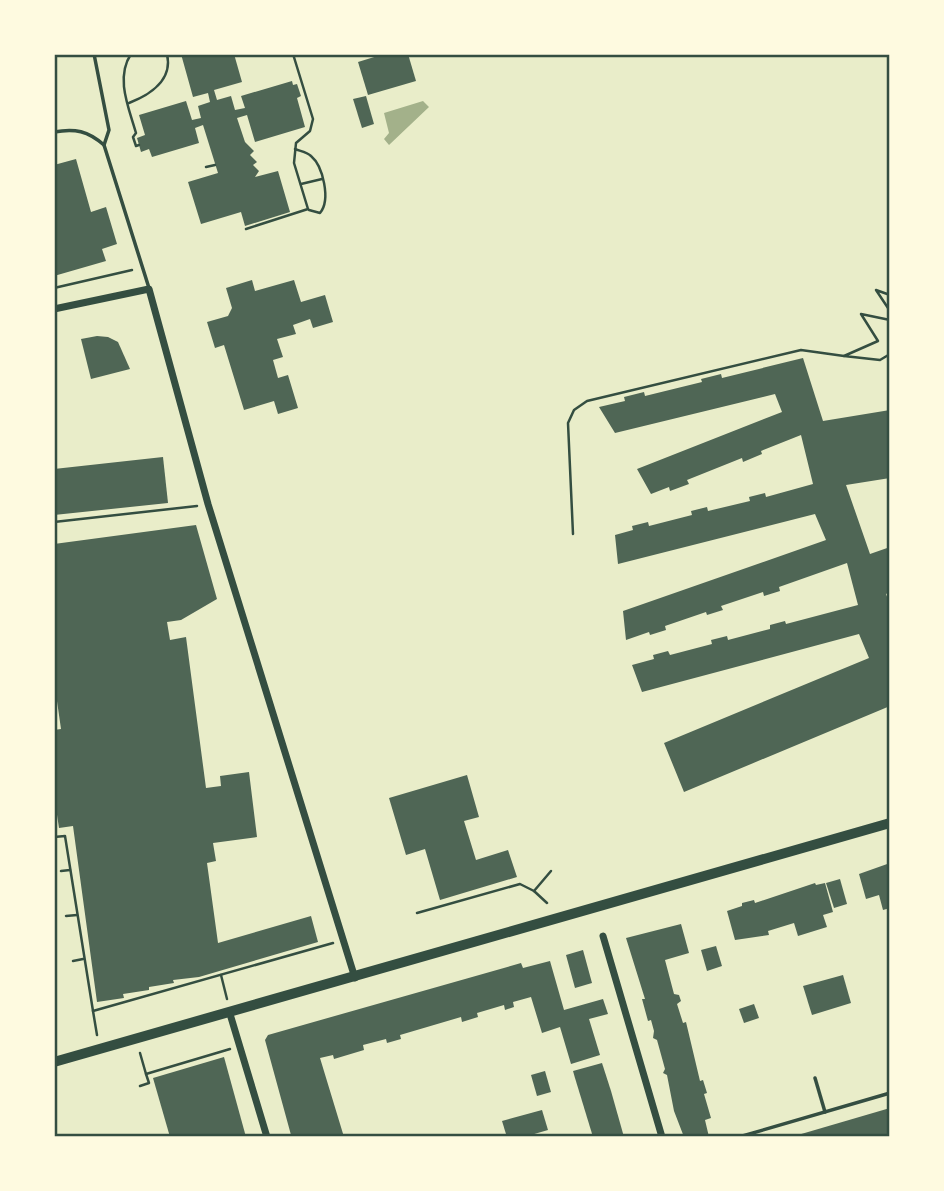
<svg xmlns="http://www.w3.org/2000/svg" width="944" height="1191" font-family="'Titillium Web',sans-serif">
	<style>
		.water { fill: #a3b18a }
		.building { fill: #4f6655 }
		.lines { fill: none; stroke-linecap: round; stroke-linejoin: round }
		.path { stroke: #344e41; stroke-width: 2.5 }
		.service { stroke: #344e41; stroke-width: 3.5 }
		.minor { stroke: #344e41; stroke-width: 7 }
		.secondary { stroke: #344e41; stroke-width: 10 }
		.neatline { fill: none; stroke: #344e41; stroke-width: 2.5 }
	</style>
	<rect width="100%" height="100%" fill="#e9edc9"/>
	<polygon class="water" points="423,101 429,107 389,145 384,139 389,133 384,113"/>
	<g class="building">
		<polygon points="181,54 234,54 242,82 214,90 217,100 231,96 235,110 245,108 241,96 292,81 293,85 297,84 301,96 297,98 305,127 255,142 247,115 237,118 245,142 254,151 250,155 257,162 253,165 259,171 255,177 278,171 290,212 245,226 241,212 201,224 188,182 218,173 203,125 195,128 199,143 152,157 149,149 141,152 137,138 145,135 139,115 186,101 192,120 201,118 198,106 210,102 208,93 193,97"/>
		<polygon points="384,54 408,54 416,81 368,95 358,62"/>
		<polygon points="366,96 374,124 362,128 353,99"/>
		<polygon points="76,159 91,212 106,207 117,244 102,249 106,261 54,276 54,165"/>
		<polygon points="252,280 255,291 294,280 301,302 325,295 333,322 313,328 310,319 293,325 296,334 277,339 283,357 273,360 278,378 288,375 298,408 278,414 274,401 244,410 224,345 215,348 207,322 228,316 232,308 226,288"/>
		<polygon points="97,336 108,337 118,342 130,369 91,379 81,339"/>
		<polygon points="803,358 823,421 890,410 890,478 846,485 870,554 890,547 890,592 886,594 890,605 890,706 684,792 664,743 869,658 859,634 642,692 632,665 654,659 653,655 668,651 670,655 712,644 711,640 727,636 728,640 770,629 770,625 785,621 786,624 858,605 847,563 779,587 780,591 764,596 763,592 721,606 723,610 707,615 706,612 665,626 666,630 650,635 649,632 626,640 623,611 826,540 815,514 618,564 615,535 633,530 632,526 648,522 649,526 692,515 691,511 707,507 708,511 750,501 749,497 765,493 766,497 813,484 801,435 761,451 762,454 743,462 742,458 687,480 689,484 670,491 669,487 651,494 637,469 782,412 775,394 615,433 599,407 625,401 624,397 644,392 645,396 702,382 701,379 721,374 722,378"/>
		<polygon points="163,457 168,503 54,515 54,469"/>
		<polygon points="196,525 217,599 181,620 167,622 170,640 186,637 206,788 221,786 220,776 249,772 257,837 213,843 216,861 207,863 218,943 311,916 318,942 199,977 173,980 174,983 149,987 149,990 123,994 124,998 97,1002 73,826 59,828 54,795 54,730 61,729 54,680 54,544"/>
		<polygon points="467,775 479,817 464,821 476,860 508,850 517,877 440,900 425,849 406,855 389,798"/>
		<polygon points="890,863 890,908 883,910 879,895 866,899 859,874"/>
		<polygon points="840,879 847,904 834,908 826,883"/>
		<polygon points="815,883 816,885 825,883 833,912 823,915 827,927 798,936 794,923 768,931 769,935 735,940 727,911 742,906 742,903 754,900 755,903"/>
		<polygon points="681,924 689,953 665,960 674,994 679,995 681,1001 677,1004 683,1023 686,1022 700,1081 703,1080 707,1093 704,1094 711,1118 705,1120 709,1137 684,1137 674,1111 667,1075 663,1073 665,1069 657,1040 653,1038 654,1031 651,1020 648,1021 642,999 645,999 626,938"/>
		<polygon points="716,946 722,966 707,971 701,950"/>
		<polygon points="583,950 592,983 575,988 566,955"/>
		<polygon points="550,961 564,1010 603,999 608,1014 589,1019 600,1055 571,1064 560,1027 542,1033 531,997 513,1002 514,1007 505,1010 504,1005 477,1013 478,1017 462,1022 461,1017 400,1035 401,1039 387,1043 386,1039 363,1045 364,1050 334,1059 333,1055 320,1058 344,1137 291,1135 265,1040 268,1035 521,963 523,968"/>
		<polygon points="843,975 851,1003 812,1015 803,986"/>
		<polygon points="754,1004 759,1018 744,1023 739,1009"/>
		<polygon points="224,1057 246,1137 170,1137 153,1078"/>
		<polygon points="602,1063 611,1091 624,1137 593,1137 575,1078 573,1071"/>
		<polygon points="545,1071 551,1092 537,1096 531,1075"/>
		<polygon points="890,1108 890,1134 879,1137 791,1137"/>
		<polygon points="542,1110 548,1130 524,1137 506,1134 502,1121"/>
	</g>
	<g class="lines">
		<g class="path">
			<path d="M 131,54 C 115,78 129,108 136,133 L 133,137 L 136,146 L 139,145"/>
			<path d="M 129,103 C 150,95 173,80 167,54"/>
			<path d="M 295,149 C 300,151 307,152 311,156 C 323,166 331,200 320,213 L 309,210"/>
			<polyline points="206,167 215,165"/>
			<polyline points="301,184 322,179"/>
			<polyline points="246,229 308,209 294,163 296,143 310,131 313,119 293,54"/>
			<polyline points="54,288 132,270"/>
			<polyline points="890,295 876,290 890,311"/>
			<polyline points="890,320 861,314 878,341 844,356 880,360 890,354"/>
			<polyline points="54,522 197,506"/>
			<polyline points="573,534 568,423 574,410 587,401 801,350 844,356"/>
			<polyline points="54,837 65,836 93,1011 333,943"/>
			<polyline points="61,871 70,870"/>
			<polyline points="534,891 551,871"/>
			<polyline points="417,913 520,884 534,891 547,903"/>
			<polyline points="66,916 77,915"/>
			<polyline points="73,961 83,959"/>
			<polyline points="221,975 227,999"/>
			<polyline points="93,1011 97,1035"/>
			<polyline points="140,1053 146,1074 230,1049"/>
			<polyline points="140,1086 149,1083 146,1074"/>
		</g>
		<g class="service">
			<polyline points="94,54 109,130 104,145"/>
			<path d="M 54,132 C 75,128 88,131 104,145 L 149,288"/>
			<polyline points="815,1078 825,1112"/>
			<polyline points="739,1137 890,1093"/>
		</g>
		<g class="minor">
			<polyline points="54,309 149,289 208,504 355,978"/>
			<polyline points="603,936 662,1137"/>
			<polyline points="230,1014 267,1137"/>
		</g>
		<polyline class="secondary" points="54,1062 890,823"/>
	</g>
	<rect width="944" height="1191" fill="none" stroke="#fefae0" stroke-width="112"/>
	<rect x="56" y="56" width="832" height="1079" class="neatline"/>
</svg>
